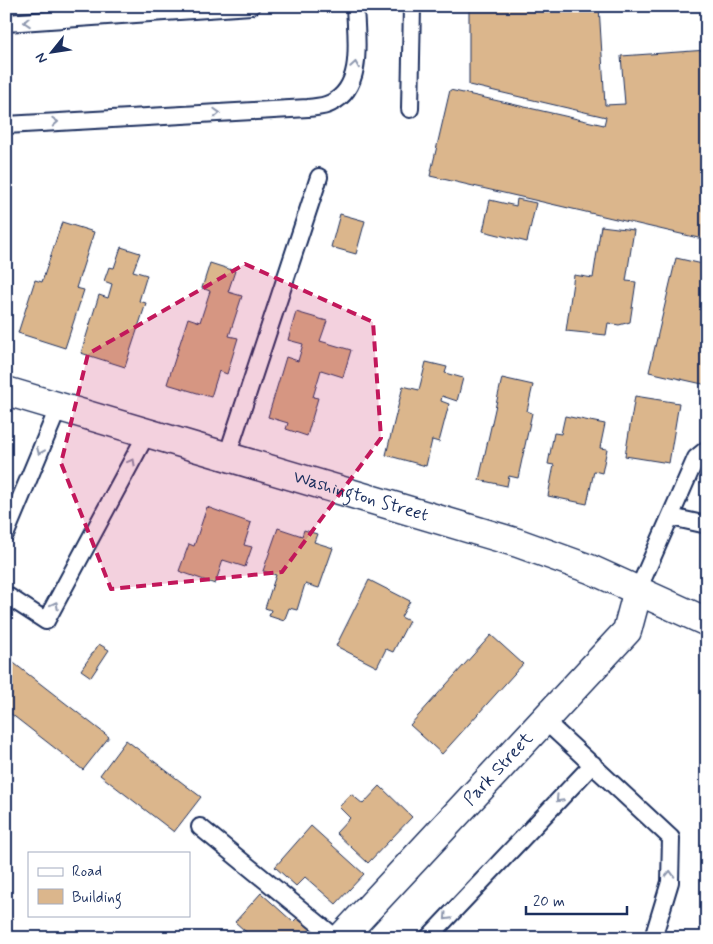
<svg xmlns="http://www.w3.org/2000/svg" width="713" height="944" font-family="Mynerve,sans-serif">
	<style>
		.building { fill: #dbb68c; stroke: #1b2f5e }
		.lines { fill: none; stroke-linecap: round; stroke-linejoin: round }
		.lane-casing { stroke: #1b2f5e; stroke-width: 20 }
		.street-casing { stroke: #1b2f5e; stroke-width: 31 }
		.secondary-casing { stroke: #1b2f5e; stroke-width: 31 }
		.lane { stroke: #fff; stroke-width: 16 }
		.street { stroke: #fff; stroke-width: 28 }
		.secondary { stroke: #fff; stroke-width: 28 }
		.oneway { stroke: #8d97ae }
		.marked { fill: #c2185b; fill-opacity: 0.2; stroke: #c2185b; stroke-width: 4; stroke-dasharray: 10 6; stroke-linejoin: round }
		.labels { text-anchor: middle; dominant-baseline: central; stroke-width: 4; stroke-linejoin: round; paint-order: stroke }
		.street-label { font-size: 18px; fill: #1b2f5e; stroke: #fff }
	</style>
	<rect width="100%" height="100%" fill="#fff"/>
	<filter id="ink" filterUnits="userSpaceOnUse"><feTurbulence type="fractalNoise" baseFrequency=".02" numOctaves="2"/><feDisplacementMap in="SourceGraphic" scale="10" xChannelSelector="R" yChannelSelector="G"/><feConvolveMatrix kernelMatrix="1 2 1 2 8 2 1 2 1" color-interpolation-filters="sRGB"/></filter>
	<g filter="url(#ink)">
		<g class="building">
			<polygon points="469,6 599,6 605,105 625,104 621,56 707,50 707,240 430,176 450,90 604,125 606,117 469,85"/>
			<polygon points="517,199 536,203 527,242 483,231 490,200 516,206"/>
			<polygon points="340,214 365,221 356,254 331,247"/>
			<polygon points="62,222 94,232 76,288 84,290 65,348 18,333 35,280 42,282"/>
			<polygon points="601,226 634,230 626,281 636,282 630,322 619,325 608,323 606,335 566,331 574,275 593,278"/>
			<polygon points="121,247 140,253 133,271 147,275 139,301 146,303 125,367 81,353 99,295 108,298 112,284 104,281 109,267 114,268"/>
			<polygon points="676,258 707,265 707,385 649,372"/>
			<polygon points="210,263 235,271 228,292 242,296 229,336 238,338 227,374 219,371 211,397 167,384 188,318 200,322 210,291 202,288"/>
			<polygon points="296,312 327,321 320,341 351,350 343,377 321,370 313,397 318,398 307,436 286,429 288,423 268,417 286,357 298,361 303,344 288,340"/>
			<polygon points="426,362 447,367 445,373 463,378 457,401 442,396 441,401 449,404 439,442 432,440 426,466 386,455 403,386 419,390"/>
			<polygon points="502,378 533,385 527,411 532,413 518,478 509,476 507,486 479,480"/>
			<polygon points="635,396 679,403 669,463 625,456"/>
			<polygon points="565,416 605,424 600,448 607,449 602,473 594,471 587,504 548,496 554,465 548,464 554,433 561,434"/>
			<polygon points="207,507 251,523 244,545 252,547 245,567 223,560 215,584 179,571 189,544 194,546"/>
			<polygon points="278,528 302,536 304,530 317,534 314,542 333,548 319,588 305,584 297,610 289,608 284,621 269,616 271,610 265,608 276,575 263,571"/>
			<polygon points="369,580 410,601 401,617 409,621 393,652 386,649 377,667 336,646"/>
			<polygon points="491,635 523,664 442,754 410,725"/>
			<polygon points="99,644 109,650 91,677 81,670"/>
			<polygon points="6,657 109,737 83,770 6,710"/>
			<polygon points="126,740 201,797 174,832 100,775"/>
			<polygon points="380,786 412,817 368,863 336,833 350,818 339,807 351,794 363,804"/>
			<polygon points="311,826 364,874 336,904 305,877 296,886 275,867"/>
			<polygon points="261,893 293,922 299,916 312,928 303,938 253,938 235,922"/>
		</g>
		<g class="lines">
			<g class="lane-casing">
				<g id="lane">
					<polyline points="6,23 251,6"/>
					<polyline points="410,109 412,6"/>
					<path d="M 6,125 L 308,108 C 316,107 324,107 331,103 C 365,87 356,37 355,6"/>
					<polyline points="227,456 319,177"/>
					<polyline points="671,517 707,525"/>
					<polyline points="6,533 59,406"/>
					<polyline points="638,590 696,458 707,449"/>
					<polyline points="6,595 46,621 147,433"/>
					<polyline points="544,720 671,838 670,882 653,938"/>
					<polyline points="200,827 336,938"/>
					<polyline points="428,938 593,764"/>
				</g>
			</g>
			<g class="street-casing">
				<g id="street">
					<path id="s1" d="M 341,938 L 627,631 L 638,590"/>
				</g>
			</g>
			<g class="secondary-casing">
				<g id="secondary">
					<path id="s2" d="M 6,391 L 518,543 L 590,569 L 707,622"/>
				</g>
			</g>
			<use href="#lane" class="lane"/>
			<use href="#street" class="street"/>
			<use href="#secondary" class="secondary"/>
		</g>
		<defs><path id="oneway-chevron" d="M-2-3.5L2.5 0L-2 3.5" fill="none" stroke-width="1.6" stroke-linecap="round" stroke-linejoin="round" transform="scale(1.25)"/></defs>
		<g class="oneway">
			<use href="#oneway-chevron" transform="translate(27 22) rotate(176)"/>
			<use href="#oneway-chevron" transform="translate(355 65) rotate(-81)"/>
			<use href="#oneway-chevron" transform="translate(217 113) rotate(-3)"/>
			<use href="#oneway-chevron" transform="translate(55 122) rotate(-3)"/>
			<use href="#oneway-chevron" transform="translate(40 451) rotate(113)"/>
			<use href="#oneway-chevron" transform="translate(132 462) rotate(-62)"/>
			<use href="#oneway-chevron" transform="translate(55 605) rotate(-62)"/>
			<use href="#oneway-chevron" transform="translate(559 799) rotate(133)"/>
			<use href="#oneway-chevron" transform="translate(670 874) rotate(-88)"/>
			<use href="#oneway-chevron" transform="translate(447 917) rotate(133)"/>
		</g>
	</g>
	<path class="marked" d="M 245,264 L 373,322 L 381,438 L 282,572 L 111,589 L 61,463 L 88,354 Z"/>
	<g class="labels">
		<g class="street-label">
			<text stroke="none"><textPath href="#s2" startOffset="370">Washington Street</textPath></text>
			<text stroke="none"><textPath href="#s1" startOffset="231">Park Street</textPath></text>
		</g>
	</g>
	<rect width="713" height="944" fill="none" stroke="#fff" stroke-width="25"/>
	<rect x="12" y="12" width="688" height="919" fill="none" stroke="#1b2f5e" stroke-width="2" filter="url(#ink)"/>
	<rect x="28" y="852" width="162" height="65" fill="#ffffff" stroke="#a4acbf"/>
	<rect x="38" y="868" width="25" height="8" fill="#ffffff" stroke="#a4acbf"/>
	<text x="72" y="876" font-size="15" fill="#1b2f5e">Road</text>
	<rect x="38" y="889" width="25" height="15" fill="#dbb68c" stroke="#a4acbf"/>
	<text x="72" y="902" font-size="15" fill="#1b2f5e">Building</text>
	<g transform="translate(52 52) rotate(240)" stroke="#ffffff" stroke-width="4" paint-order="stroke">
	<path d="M0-4L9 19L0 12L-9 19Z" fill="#1b2f5e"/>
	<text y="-8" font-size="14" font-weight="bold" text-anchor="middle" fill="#1b2f5e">N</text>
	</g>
	<path d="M526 906v8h101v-8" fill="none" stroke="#1b2f5e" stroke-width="2.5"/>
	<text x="533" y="906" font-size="15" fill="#1b2f5e" stroke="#ffffff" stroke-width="4" paint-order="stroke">20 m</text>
</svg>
